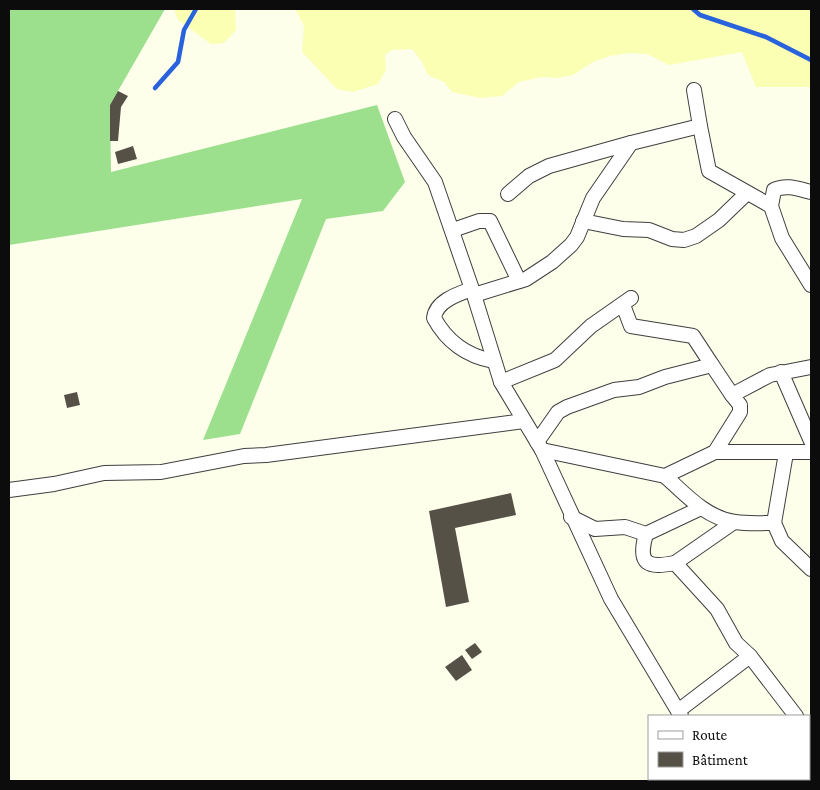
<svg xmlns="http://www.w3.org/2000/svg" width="820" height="790" font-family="'Crimson Pro',serif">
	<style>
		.forest { fill: #9ce08e }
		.sand { fill: #fbffb3 }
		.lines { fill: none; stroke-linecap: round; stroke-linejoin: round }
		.stream { stroke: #2862dc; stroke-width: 4.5 }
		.building { fill: #565147 }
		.street-casing { stroke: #3f3f3f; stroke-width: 16 }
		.street { stroke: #fff; stroke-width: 14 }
	</style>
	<rect width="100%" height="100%" fill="#fdffeb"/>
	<polygon class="forest" points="12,9 165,9 110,105 111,172 377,105 405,182 383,211 326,219 240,434 203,440 302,199 9,245 9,11"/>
	<g class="sand">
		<polygon points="174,9 235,9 236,30 224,43 211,44 178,20"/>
		<polygon points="295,9 811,9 811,87 756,87 742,52 669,65 647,54 629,53 610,56 593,62 573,75 557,78 542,77 519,82 502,96 480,98 452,92 444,82 428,75 422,62 412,49 392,50 385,55 386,70 378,84 353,92 337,89 302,52 304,26"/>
	</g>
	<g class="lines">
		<g class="stream">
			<polyline points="693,9 700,15 766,37 811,60"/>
			<polyline points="155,88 178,62 184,30 196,9"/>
		</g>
	</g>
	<g class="building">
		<polygon points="118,91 128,96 121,107 118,141 110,141 110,105"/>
		<polygon points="133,146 137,159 118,164 115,152"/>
		<polygon points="77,392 80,405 67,408 64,395"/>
		<polygon points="511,493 516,515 455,528 469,602 446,607 429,511"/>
		<polygon points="475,643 482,652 472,659 465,650"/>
		<polygon points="462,655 472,670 456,681 445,667"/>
	</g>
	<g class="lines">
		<g class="street-casing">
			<g id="street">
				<polyline points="395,119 404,137 435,182 474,295 501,382 542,450 665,476 715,452 740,412 740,405 732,395 770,375 811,367"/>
				<polyline points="700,126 709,171 771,206"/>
				<path d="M 811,192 C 799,189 786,184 774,190 L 771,206 L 782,238 L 811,285"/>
				<polyline points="508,194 529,176 549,166 631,143"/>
				<polyline points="583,221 623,229 649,230 672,239 684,240 696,236 719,220 746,194"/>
				<polyline points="453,230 479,221 490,221 519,281"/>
				<path d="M 472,289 C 458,294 436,301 434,318 C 447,342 467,356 493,361"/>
				<polyline points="474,295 526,279 552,262 571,245 577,237 593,198 631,143 700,126 694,90"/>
				<polyline points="623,305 631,326 693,336 712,365"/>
				<polyline points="781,372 811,441"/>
				<polyline points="501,382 555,360 591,326 631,298"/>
				<polyline points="537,442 558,412 567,407 614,390 639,387 665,377 712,365 732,395"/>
				<polyline points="542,450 611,599 681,716"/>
				<polyline points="715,452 811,452"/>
				<path d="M 665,476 C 685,494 706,518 735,522 C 748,524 762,523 774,523 L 782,541 L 811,569"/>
				<polyline points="9,490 54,484 104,473 161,472 244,456 266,455 524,421"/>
				<polyline points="571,517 595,529 625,527 646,534 701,508"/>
				<polyline points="734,522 675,563 717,609 736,643 750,656"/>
				<polyline points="774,523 786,453"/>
				<path d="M 646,534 C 637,565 648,568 675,563"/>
				<polyline points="678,711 750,656 796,716"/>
				<polyline points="809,732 811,735"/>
				<polyline points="716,779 717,781"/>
				<polyline points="737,781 742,779"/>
				<polyline points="797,781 797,779"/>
			</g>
		</g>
		<use href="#street" class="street"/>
	</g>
	<rect width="820" height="790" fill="none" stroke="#0c0c0c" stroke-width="20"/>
	<rect x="648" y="715" width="162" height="65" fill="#ffffff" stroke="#9e9e9e"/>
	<rect x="658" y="731" width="25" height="8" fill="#ffffff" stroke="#9e9e9e"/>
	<text x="692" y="740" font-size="15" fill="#0c0c0c">Route</text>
	<rect x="658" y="752" width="25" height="15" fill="#565147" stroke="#9e9e9e"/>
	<text x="692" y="765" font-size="15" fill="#0c0c0c">Bâtiment</text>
</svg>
